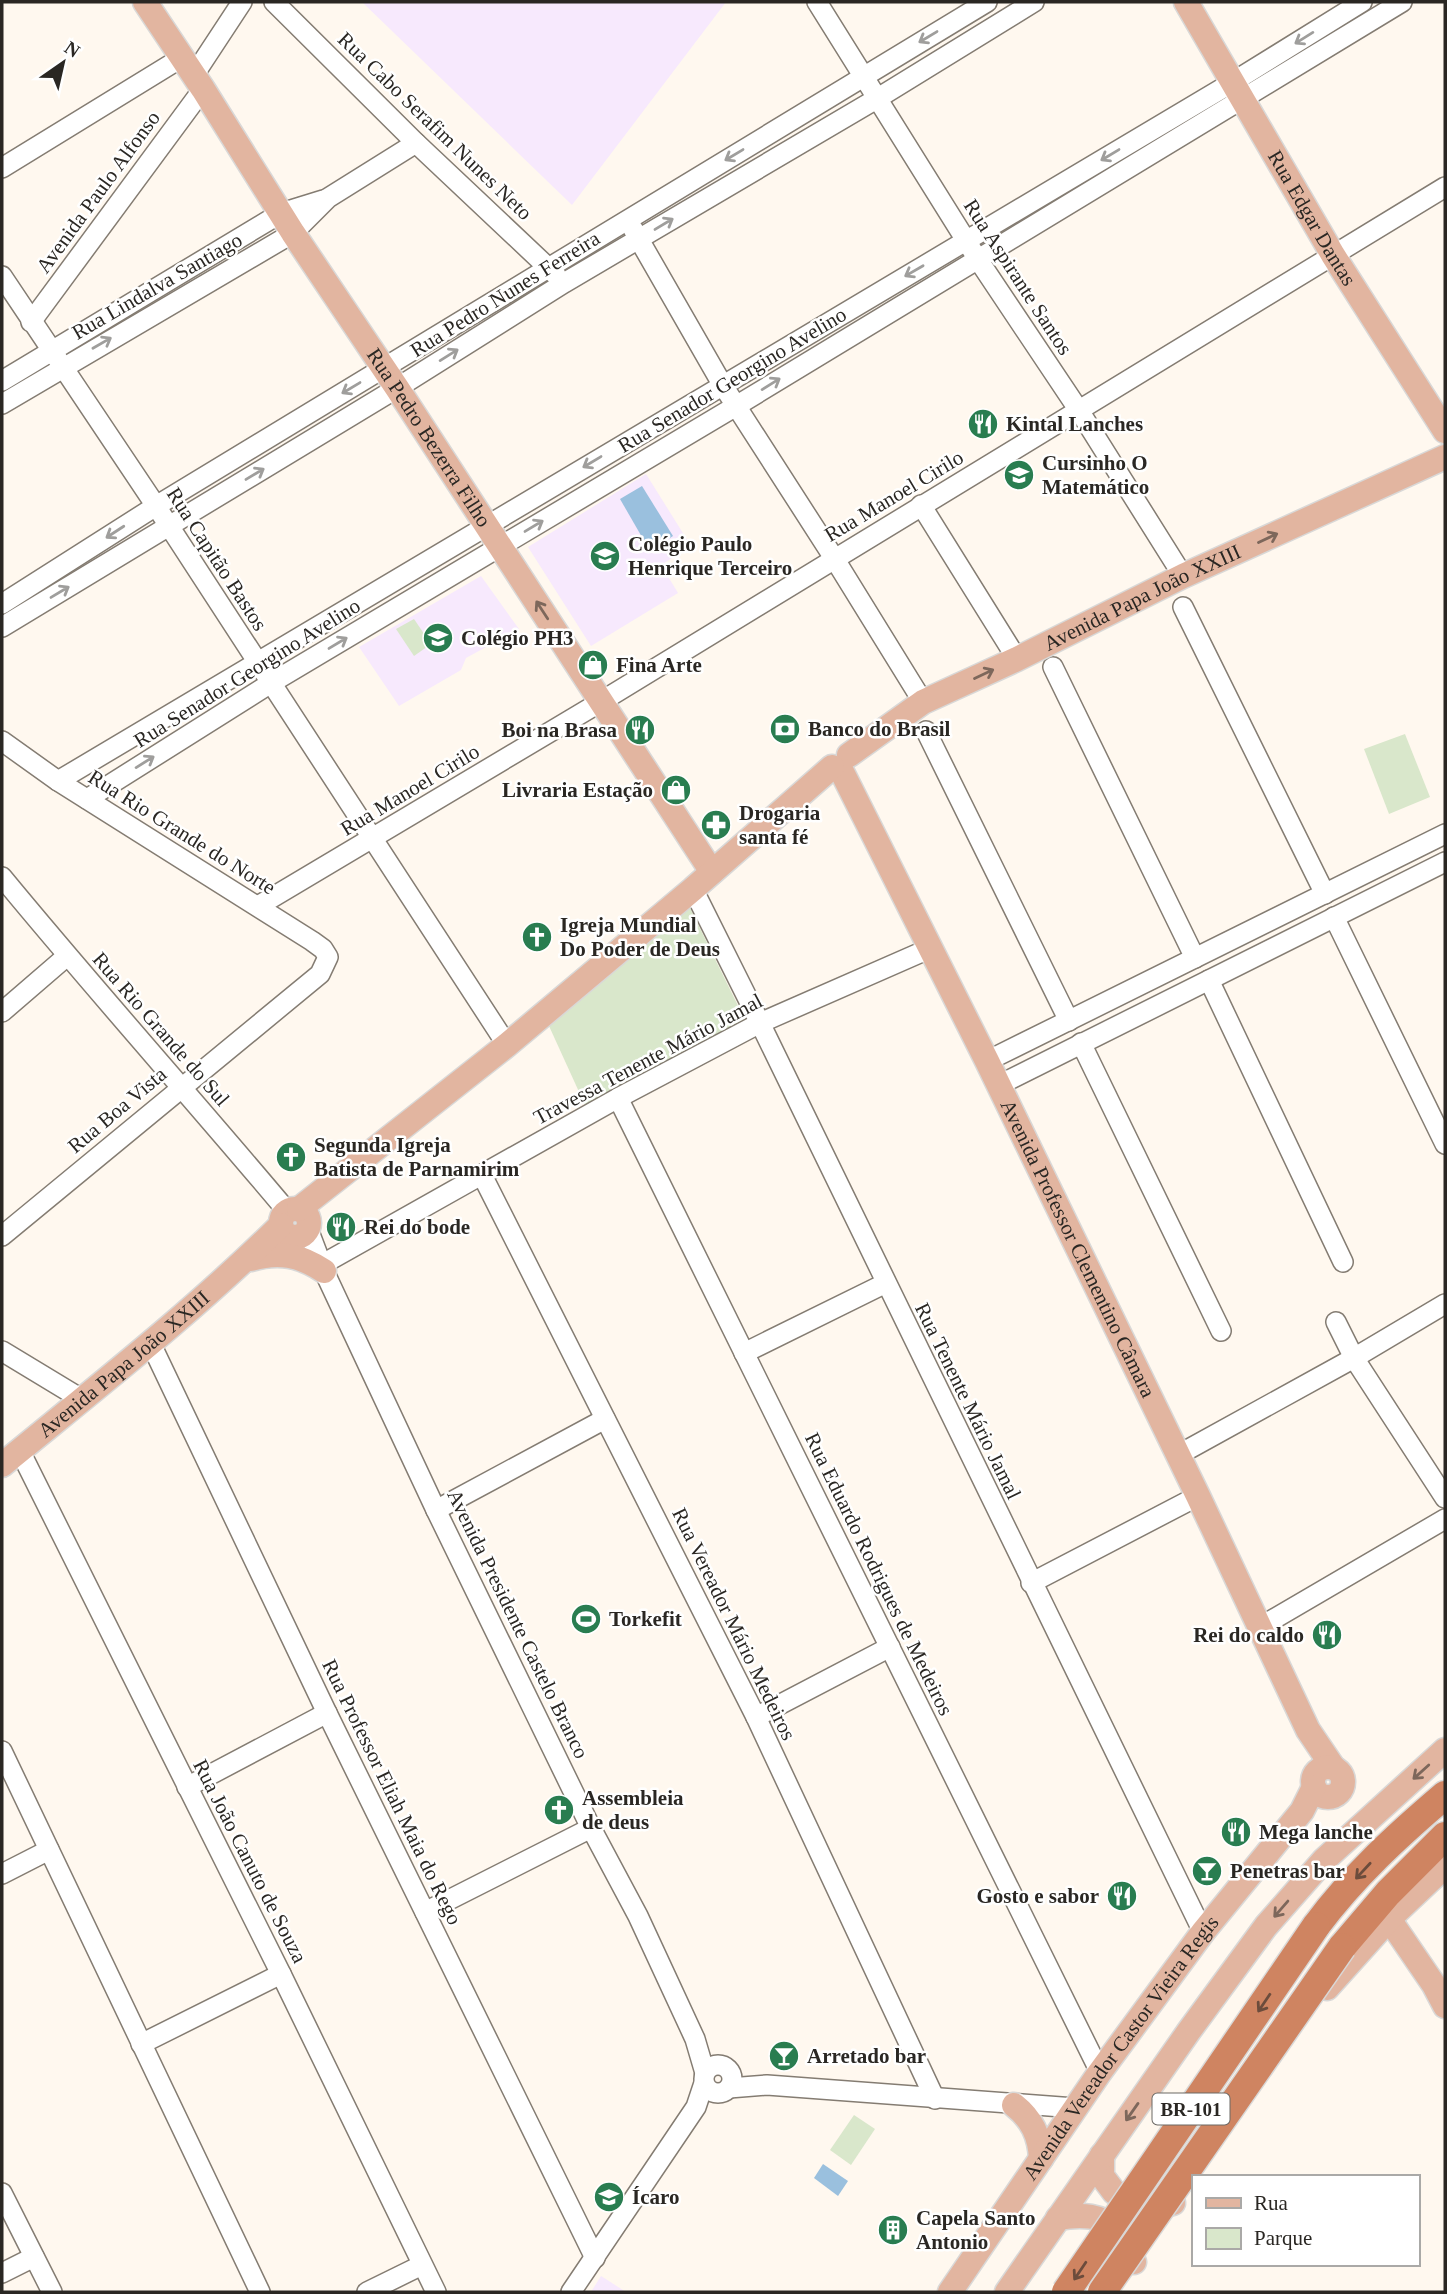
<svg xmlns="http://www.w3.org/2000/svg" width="1447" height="2294" font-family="'Times New Roman',serif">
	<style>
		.education { fill: #f7e9fd }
		.green { fill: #d9e7cb }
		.water { fill: #9ac0de }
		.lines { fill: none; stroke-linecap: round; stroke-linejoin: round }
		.minor-casing { stroke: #847c72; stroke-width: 22 }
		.major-casing { stroke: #d9d8d7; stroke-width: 27 }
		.highway-casing { stroke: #d9d8d7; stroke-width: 31 }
		.minor { stroke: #fff; stroke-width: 19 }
		.major { stroke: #e2b5a0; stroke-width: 24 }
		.highway { stroke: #cf8461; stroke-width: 28 }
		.highway-bridge-casing { stroke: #d9d8d7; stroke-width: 31; stroke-linecap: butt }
		.highway-bridge { stroke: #cf8461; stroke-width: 28 }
		.oneway { stroke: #9f9e9c }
		.oneway2 { stroke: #7d675b }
		.oneway3 { stroke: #6c4c3c }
		.labels { text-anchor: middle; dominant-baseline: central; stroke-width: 5; stroke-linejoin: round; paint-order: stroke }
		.shield { fill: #fff; stroke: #6a6865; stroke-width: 2 }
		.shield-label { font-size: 19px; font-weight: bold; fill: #2a2723 }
		.street-label { font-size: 21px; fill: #2a2723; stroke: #fff }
		.poi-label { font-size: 21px; font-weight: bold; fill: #2a2723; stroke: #fff; text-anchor: start }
	</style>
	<rect width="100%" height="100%" fill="#fff8ef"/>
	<g class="education">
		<polygon points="362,2 726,2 572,205"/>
		<polygon points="646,474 691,546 661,565 678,593 591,646 528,547"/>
		<polygon points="481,576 519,629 466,658 461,670 399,706 359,647"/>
		<polygon points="601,2276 626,2292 591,2292"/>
	</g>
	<g class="green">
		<polygon points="414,619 431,644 414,656 396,629"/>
		<polygon points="1405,734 1430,797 1389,814 1364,749"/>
		<polygon points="690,908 746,1022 585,1105 549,1026"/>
		<polygon points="854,2115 875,2129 851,2165 830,2150"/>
	</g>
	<g class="water">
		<polygon points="642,486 673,536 650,551 620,499"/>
		<polygon points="823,2164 848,2181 838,2196 814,2178"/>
	</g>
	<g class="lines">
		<g class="minor-casing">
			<g id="minor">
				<polyline points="274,2 416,143 556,275"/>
				<polyline points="817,2 977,258 1080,412 1183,576"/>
				<polyline points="194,75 242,2"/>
				<polyline points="2,168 181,58"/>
				<polyline points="633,229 722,384 834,558 923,702"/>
				<polyline points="2,276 156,506 507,1045"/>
				<polyline points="31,322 203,89"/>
				<polyline points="2,381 281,213 323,200"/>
				<polyline points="2,404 293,233 328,198 416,143"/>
				<polyline points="921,505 1017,659"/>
				<polyline points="2,604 156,506 987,2"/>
				<polyline points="1183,607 1325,894"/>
				<polyline points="2,627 397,388 564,283 878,98 1034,2"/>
				<polyline points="1053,667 1195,958"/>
				<polyline points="926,731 1069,1021"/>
				<polyline points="2,741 58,781 312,941 323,949 328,957 320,974 2,1236"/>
				<polyline points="58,781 1233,82 1362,2"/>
				<polyline points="87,799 271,683 736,406 1402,2"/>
				<path d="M 2,877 C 95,990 193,1099 287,1211"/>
				<polyline points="693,889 760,1023 1203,1932"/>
				<polyline points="258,906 602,701 1445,187"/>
				<polyline points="1334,917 1445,1144"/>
				<polyline points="1209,980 1343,1262"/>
				<polyline points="2,1012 67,956"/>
				<polyline points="1081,1043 1221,1331"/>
				<polyline points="987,1061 1445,834"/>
				<polyline points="999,1085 1445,862"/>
				<polyline points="618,1098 1100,2072"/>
				<polyline points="482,1175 756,1717 935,2099"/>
				<polyline points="308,1229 324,1271 436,1510 591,1828 638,1916 695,2039 705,2073"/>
				<polyline points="321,1265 618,1098 760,1023 931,948"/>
				<polyline points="1336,1322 1354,1358 1445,1498"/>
				<polyline points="151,1344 327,1713 595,2258"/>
				<polyline points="2,1351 83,1400"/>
				<polyline points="744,1353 886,1283"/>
				<polyline points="20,1451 281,1974 436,2292"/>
				<polyline points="1178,1455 1354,1358 1445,1304"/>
				<polyline points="436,1510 605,1419"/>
				<polyline points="1031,1583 1198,1496"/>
				<polyline points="1260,1627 1445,1519"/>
				<polyline points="756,1717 890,1647"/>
				<polyline points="2,1751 260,2292"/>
				<polyline points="187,1787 327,1713"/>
				<polyline points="2,1874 49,1850"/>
				<polyline points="425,1912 591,1828"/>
				<polyline points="141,2044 281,1974"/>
				<circle cx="718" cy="2079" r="14"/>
				<polyline points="729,2088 767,2085 1075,2108"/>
				<polyline points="2,2193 52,2292"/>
				<polyline points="2,2273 34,2257"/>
				<polyline points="367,2292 422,2265"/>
				<polyline points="571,2292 696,2107 704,2083"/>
			</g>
		</g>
		<g class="major-casing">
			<g id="major">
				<path id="s1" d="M 145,2 L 203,89 L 293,233 L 397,388 L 712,872"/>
				<path id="s2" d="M 1186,2 L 1333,255 L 1445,431"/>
				<path id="s3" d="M 849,755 L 923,702 L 1017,659 L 1183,576 L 1445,457"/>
				<path id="s4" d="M 841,770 L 987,1061 L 1198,1496 L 1308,1730 L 1333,1767"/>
				<circle cx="295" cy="1223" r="14"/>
				<polyline points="299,1209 507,1045 693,889 832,767"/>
				<path d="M 251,1259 C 279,1251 300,1255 324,1271"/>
				<path id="s5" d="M 2,1465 C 97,1387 193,1312 281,1225"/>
				<circle cx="1328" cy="1782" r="15"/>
				<polyline points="1389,1919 1434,1985 1445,2006"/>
				<polyline points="1327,1988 1389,1919 1445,1866"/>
				<path d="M 1014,2105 C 1032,2119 1040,2136 1041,2159"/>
				<polyline points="1102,2155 1102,2176 1114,2192 1132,2204 1146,2210 1173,2203"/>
				<path d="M 1058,2218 C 1081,2214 1102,2214 1120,2232 C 1127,2238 1130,2253 1134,2262"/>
				<path id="s6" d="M 950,2292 L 1100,2072 L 1203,1932 L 1302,1811 L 1314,1787"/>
				<polyline points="1007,2292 1189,2031 1266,1926 1324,1860 1445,1750"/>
			</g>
		</g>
		<g class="highway-casing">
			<g id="highway">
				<path d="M 1316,1926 C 1353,1876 1398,1835 1445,1795"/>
				<polyline points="1342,1947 1388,1893 1445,1836"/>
			</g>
		</g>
		<use href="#minor" class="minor"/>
		<use href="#major" class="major"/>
		<use href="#highway" class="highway"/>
		<g class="highway-bridge-casing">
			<g id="highway-bridge">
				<polyline points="1066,2292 1316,1926"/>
				<polyline points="1102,2292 1342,1947"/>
			</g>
		</g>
		<use href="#highway-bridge" class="highway-bridge"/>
	</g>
	<defs><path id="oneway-shaft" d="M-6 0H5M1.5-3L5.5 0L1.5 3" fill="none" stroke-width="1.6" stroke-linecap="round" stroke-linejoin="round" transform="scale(1.75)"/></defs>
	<g class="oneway">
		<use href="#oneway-shaft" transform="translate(928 37) rotate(149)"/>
		<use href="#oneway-shaft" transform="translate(1304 38) rotate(148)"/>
		<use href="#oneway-shaft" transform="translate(734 155) rotate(149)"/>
		<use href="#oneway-shaft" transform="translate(1110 155) rotate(149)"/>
		<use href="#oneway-shaft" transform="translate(664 224) rotate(-31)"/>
		<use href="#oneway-shaft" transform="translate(914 271) rotate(150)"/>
		<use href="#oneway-shaft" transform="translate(102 343) rotate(-30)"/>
		<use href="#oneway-shaft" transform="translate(449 355) rotate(-32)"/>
		<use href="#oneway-shaft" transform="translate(771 384) rotate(-32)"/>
		<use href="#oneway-shaft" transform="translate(351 388) rotate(149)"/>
		<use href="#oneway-shaft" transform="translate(592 462) rotate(149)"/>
		<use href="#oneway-shaft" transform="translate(255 474) rotate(-31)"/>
		<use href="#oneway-shaft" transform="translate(534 526) rotate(-31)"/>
		<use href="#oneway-shaft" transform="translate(115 532) rotate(147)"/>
		<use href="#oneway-shaft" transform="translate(60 592) rotate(-31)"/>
		<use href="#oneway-shaft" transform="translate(338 643) rotate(-31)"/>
		<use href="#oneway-shaft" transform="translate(145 762) rotate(-32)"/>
	</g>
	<g class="oneway2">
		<use href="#oneway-shaft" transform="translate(1268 538) rotate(-25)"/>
		<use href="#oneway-shaft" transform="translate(542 610) rotate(-123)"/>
		<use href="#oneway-shaft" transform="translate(984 674) rotate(-25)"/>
		<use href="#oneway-shaft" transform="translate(1421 1772) rotate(138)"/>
		<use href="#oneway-shaft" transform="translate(1281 1909) rotate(131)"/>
		<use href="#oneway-shaft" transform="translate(1132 2112) rotate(125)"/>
	</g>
	<g class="oneway3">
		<use href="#oneway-shaft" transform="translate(1363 1871) rotate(133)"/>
		<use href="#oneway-shaft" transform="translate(1264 2003) rotate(124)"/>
		<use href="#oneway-shaft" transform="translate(1080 2271) rotate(124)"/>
	</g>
	<defs>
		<g id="restaurant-disc" transform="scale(1.575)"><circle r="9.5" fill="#297d50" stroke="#fff"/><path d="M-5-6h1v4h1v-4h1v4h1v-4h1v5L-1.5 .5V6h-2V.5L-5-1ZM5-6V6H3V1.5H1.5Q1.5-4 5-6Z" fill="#fff"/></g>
		<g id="school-disc" transform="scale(1.575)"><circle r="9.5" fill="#297d50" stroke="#fff"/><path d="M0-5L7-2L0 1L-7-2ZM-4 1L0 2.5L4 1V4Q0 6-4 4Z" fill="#fff"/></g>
		<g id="shop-disc" transform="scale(1.575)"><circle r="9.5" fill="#297d50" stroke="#fff"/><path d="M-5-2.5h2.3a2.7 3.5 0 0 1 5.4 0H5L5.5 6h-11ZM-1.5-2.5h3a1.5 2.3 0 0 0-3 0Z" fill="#fff"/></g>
		<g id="bank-disc" transform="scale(1.575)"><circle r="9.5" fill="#297d50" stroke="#fff"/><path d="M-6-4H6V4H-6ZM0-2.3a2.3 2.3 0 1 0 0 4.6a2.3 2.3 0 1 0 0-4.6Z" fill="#fff"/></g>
		<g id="pharmacy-disc" transform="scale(1.575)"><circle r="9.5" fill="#297d50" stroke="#fff"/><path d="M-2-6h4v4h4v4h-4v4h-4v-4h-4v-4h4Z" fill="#fff"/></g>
		<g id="church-disc" transform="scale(1.575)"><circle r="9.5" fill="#297d50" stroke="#fff"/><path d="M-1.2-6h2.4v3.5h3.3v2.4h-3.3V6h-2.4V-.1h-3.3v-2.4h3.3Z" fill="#fff"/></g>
		<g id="stadium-disc" transform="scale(1.575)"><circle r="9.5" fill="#297d50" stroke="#fff"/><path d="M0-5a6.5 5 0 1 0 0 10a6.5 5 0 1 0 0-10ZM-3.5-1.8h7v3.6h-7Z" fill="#fff"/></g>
		<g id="bar-disc" transform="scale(1.575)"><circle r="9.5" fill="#297d50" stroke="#fff"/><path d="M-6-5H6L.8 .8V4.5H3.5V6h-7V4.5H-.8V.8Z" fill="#fff"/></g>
		<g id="building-disc" transform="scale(1.575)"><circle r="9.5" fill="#297d50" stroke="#fff"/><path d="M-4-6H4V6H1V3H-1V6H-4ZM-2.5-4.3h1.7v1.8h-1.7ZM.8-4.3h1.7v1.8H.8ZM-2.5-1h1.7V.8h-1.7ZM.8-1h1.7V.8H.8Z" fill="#fff"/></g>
	</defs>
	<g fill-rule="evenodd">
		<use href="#restaurant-disc" x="983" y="424"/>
		<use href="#school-disc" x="1019" y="475"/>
		<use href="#school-disc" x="605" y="556"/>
		<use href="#school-disc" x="438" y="638"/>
		<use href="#shop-disc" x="593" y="665"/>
		<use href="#bank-disc" x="785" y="729"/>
		<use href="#restaurant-disc" x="640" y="730"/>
		<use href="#shop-disc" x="676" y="790"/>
		<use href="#pharmacy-disc" x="716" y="825"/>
		<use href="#church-disc" x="537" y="937"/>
		<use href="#church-disc" x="291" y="1157"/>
		<use href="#restaurant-disc" x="341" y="1227"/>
		<use href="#stadium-disc" x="586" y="1619"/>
		<use href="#restaurant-disc" x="1327" y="1635"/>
		<use href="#church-disc" x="559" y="1810"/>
		<use href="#restaurant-disc" x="1236" y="1832"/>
		<use href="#bar-disc" x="1207" y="1871"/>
		<use href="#restaurant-disc" x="1122" y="1896"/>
		<use href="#bar-disc" x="784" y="2056"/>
		<use href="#school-disc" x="609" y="2197"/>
		<use href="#building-disc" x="893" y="2230"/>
	</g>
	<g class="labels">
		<rect class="shield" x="1152.5" y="2093.5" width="77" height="31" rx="5"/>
		<g class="shield-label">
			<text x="1191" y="2109">BR-101</text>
		</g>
		<g class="street-label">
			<text transform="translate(435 126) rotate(44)">Rua Cabo Serafim Nunes Neto</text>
			<text transform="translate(98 192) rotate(-54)">Avenida Paulo Alfonso</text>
			<text stroke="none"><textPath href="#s2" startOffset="250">Rua Edgar Dantas</textPath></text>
			<text transform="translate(1018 277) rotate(57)">Rua Aspirante Santos</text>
			<text transform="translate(157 286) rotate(-30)">Rua Lindalva Santiago</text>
			<text transform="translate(505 294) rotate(-32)">Rua Pedro Nunes Ferreira</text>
			<text transform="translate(732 380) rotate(-31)">Rua Senador Georgino Avelino</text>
			<text stroke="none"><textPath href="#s1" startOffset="520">Rua Pedro Bezerra Filho</textPath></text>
			<text transform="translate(894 496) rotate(-31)">Rua Manoel Cirilo</text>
			<text transform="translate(217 559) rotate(57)">Rua Capitão Bastos</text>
			<text stroke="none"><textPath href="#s3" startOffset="334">Avenida Papa João XXIII</textPath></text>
			<text transform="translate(247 673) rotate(-32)">Rua Senador Georgino Avelino</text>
			<text transform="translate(410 790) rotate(-31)">Rua Manoel Cirilo</text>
			<text transform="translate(182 832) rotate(32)">Rua Rio Grande do Norte</text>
			<text transform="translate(161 1029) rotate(49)">Rua Rio Grande do Sul</text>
			<text transform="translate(648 1059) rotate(-28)">Travessa Tenente Mário Jamal</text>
			<text transform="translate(117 1110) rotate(-40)">Rua Boa Vista</text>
			<text stroke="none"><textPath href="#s4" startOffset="534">Avenida Professor Clementino Câmara</textPath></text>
			<text stroke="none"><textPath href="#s5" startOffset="158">Avenida Papa João XXIII</textPath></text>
			<text transform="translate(968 1401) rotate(64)">Rua Tenente Mário Jamal</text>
			<text transform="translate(879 1574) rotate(64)">Rua Eduardo Rodrigues de Medeiros</text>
			<text transform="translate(518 1624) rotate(64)">Avenida Presidente Castelo Branco</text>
			<text transform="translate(734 1624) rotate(64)">Rua Vereador Mário Medeiros</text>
			<text transform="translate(392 1792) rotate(64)">Rua Professor Eliah Maia do Rego</text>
			<text transform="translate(250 1861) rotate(63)">Rua João Canuto de Souza</text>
			<text stroke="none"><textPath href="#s6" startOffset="298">Avenida Vereador Castor Vieira Regis</textPath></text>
		</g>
		<g class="poi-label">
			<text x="1006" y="424">Kintal Lanches</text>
			<text x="1042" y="463">Cursinho O<tspan x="1042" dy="24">Matemático</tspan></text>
			<text x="628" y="544">Colégio Paulo<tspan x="628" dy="24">Henrique Terceiro</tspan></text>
			<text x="461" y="638">Colégio PH3</text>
			<text x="616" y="665">Fina Arte</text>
			<text x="808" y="729">Banco do Brasil</text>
			<text x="617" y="730" text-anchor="end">Boi na Brasa</text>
			<text x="653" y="790" text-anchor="end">Livraria Estação</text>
			<text x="739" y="813">Drogaria<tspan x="739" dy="24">santa fé</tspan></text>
			<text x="560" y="925">Igreja Mundial<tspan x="560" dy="24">Do Poder de Deus</tspan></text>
			<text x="314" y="1145">Segunda Igreja<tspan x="314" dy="24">Batista de Parnamirim</tspan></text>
			<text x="364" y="1227">Rei do bode</text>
			<text x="609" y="1619">Torkefit</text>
			<text x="1304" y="1635" text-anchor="end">Rei do caldo</text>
			<text x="582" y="1798">Assembleia<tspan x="582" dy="24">de deus</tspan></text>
			<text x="1259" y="1832">Mega lanche</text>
			<text x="1230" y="1871">Penetras bar</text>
			<text x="1099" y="1896" text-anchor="end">Gosto e sabor</text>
			<text x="807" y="2056">Arretado bar</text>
			<text x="632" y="2197">Ícaro</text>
			<text x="916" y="2218">Capela Santo<tspan x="916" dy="24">Antonio</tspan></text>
		</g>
	</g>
	<rect width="1447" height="2294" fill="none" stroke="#2a2723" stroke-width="7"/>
	<rect x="1192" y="2175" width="228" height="91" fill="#ffffff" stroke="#aaa9a7" stroke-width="2"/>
	<rect x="1206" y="2198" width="35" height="10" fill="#e2b5a0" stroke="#aaa9a7" stroke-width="2"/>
	<text x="1254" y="2210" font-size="21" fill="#2a2723">Rua</text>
	<rect x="1206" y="2228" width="35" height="21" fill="#d9e7cb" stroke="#aaa9a7" stroke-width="2"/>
	<text x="1254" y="2245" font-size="21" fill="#2a2723">Parque</text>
	<g transform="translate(63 63) rotate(34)" stroke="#ffffff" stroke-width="5" paint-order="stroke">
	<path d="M0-5L12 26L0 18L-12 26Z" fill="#2a2723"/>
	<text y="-10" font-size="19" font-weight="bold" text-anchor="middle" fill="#2a2723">N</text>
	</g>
</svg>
